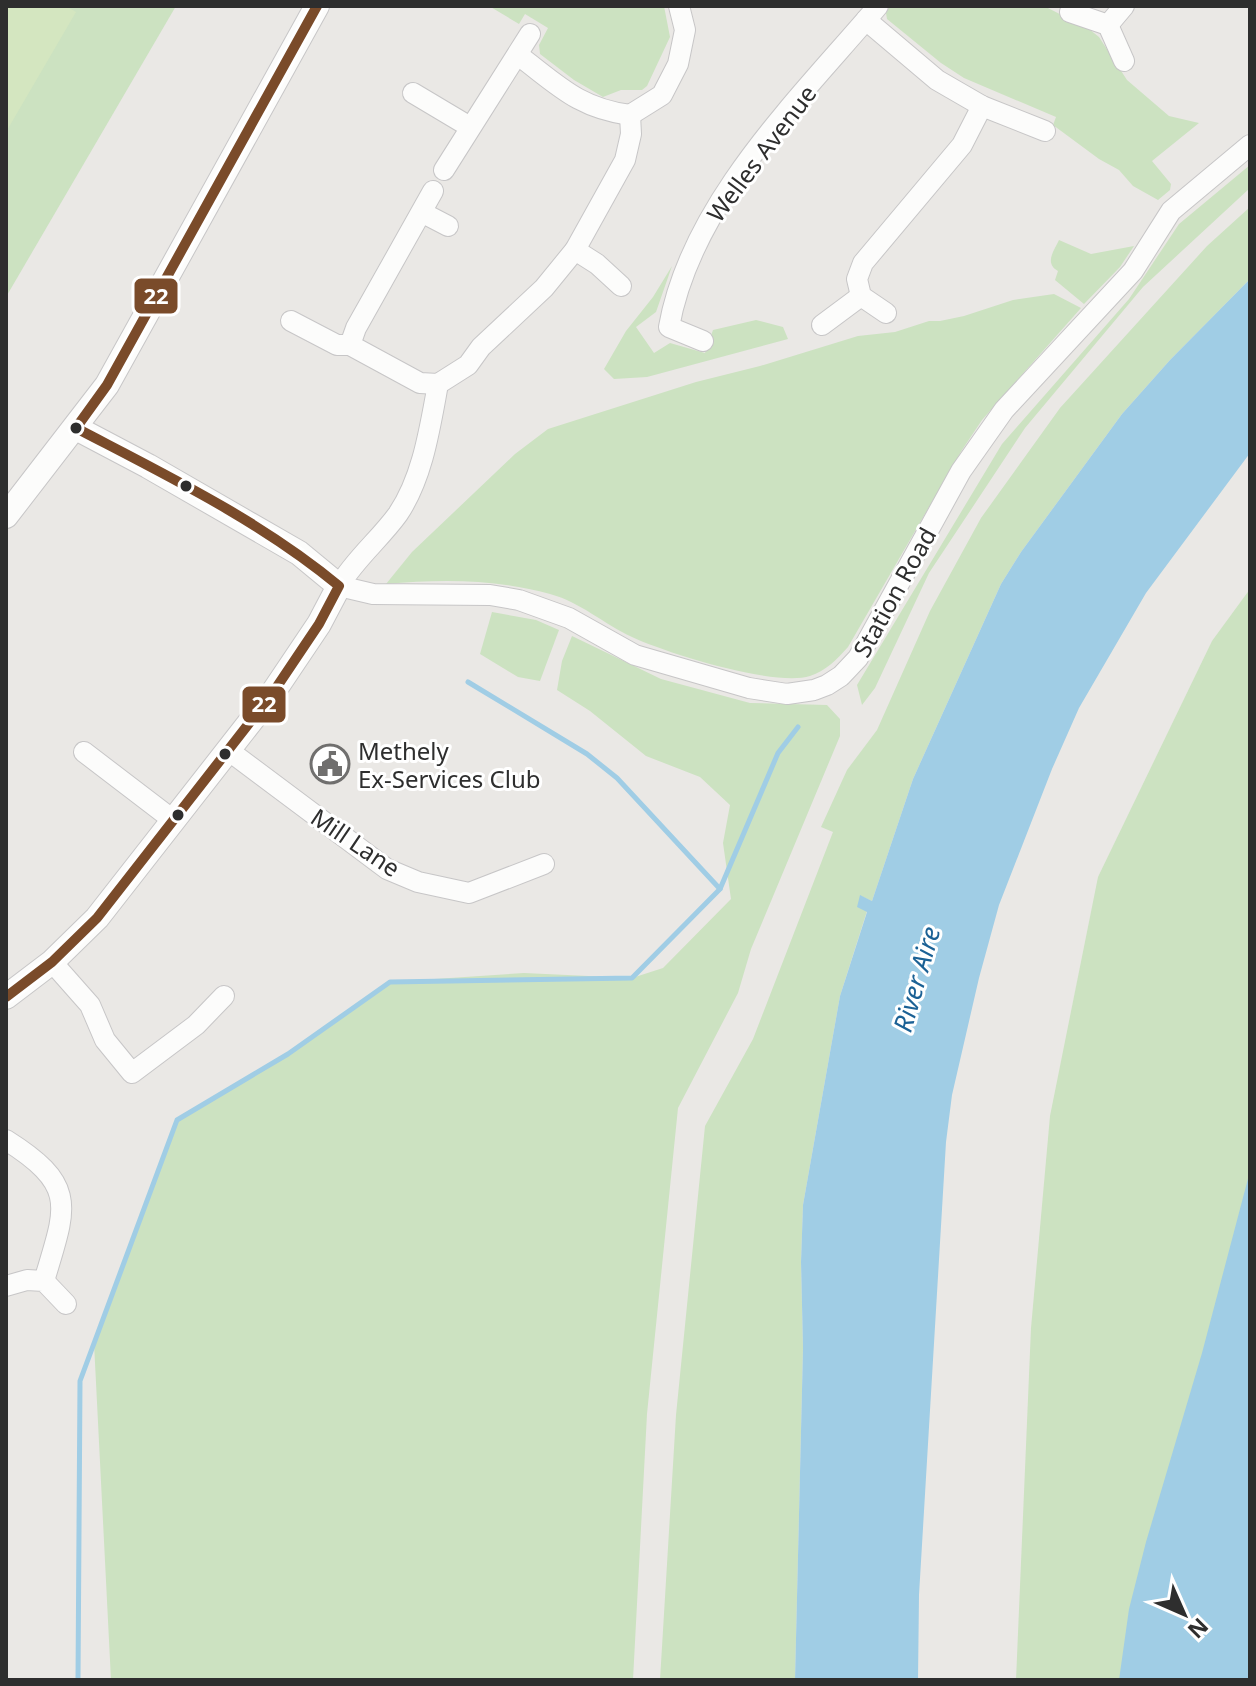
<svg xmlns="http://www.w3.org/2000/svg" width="1256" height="1686" font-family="'Noto Sans',sans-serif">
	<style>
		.green { fill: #cce2c1 }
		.pitch { fill: #d4e6c0 }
		.water { fill: #a0cde5 }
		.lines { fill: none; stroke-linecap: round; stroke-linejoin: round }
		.stream { stroke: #a0cde5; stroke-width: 5 }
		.minor-casing { stroke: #c7c6c7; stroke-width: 22 }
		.tertiary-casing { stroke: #c7c6c7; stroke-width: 26 }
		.minor { stroke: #fcfcfb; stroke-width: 20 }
		.tertiary { stroke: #fcfcfb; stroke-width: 24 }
		.bus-1-casing { stroke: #fff; stroke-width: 16 }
		.bus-1 { stroke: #7a4b2a; stroke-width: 10 }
		.bus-dot { fill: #2e2e2e; stroke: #fff; stroke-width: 3 }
		.labels { text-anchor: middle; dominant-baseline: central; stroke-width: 6; stroke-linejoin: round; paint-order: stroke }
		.street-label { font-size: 24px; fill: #2e2e2e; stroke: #fff }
		.poi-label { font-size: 24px; fill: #2e2e2e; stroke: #fff; text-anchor: start }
		.water-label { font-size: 26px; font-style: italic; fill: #1b6195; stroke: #fff }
		.line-badge { stroke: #fff; stroke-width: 3 }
		.badge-label { font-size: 22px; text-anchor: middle; font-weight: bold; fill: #fff }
	</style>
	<rect width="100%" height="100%" fill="#eae8e5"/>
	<g class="green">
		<polygon points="6,6 176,6 6,297"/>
		<polygon points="489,6 664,6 670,37 647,86 642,90 621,90 603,97 574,80 540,54 539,45 548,28 525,14 519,24"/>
		<polygon points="890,6 1044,6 1089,29 1099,37 1127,80 1169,116 1199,123 1152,161 1171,184 1170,190 1158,200 1133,186 1119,170 1099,159 1053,125 1056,117 964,78 941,63 887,19 886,13"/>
		<polygon points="1250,165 1250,188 1143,287 1025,428 929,573 875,688 862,705 857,685 1002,444 1129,299 1179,224"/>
		<polygon points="1250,207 1250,279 1170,360 1122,414 1021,552 1001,584 913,779 872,901 861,896 867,911 840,996 803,1205 801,1262 803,1348 795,1680 660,1680 676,1415 705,1126 753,1039 833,832 821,827 847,770 877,730 930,611 981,518 1060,408 1207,246"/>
		<path d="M 1059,240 L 1091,254 L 1134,246 L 1120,267 L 1084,304 L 1055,280 L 1058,271 C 1044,263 1054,251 1059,240 Z"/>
		<polygon points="672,266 656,312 636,327 654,353 670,343 705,353 713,330 756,320 783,327 788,339 647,377 614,379 604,369 626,331 653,297"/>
		<path d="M 1054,294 L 1081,308 L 982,420 L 962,450 L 848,647 C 837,659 826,671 810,676 C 774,687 666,653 632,637 C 604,624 580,602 550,594 C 496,579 442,579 386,584 L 412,552 L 515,454 L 548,429 L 696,382 L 760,366 L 858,336 L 895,332 L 929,321 L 940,321 L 964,316 L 1013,300 Z"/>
		<polygon points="1250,589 1250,1680 1016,1680 1031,1328 1050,1116 1098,877 1212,641"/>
		<polygon points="492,612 536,620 559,630 540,681 518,677 480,654"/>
		<polygon points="572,636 661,679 750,703 827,705 840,719 840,736 751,949 738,993 678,1108 647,1414 633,1680 111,1680 94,1343 177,1120 287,1054 390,982 524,973 632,978 663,968 731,899 723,843 730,805 700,777 646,756 590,711 557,690 562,661"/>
	</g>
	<polygon class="pitch" points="6,6 66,6 76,12 6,132"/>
	<g class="water">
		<polygon points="1250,279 1250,453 1146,593 1079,708 1052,769 999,905 979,978 952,1095 946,1142 919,1595 918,1680 795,1680 803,1348 801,1262 803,1205 840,996 867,912 857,907 860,895 872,901 913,779 1001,584 1021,552 1122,414 1170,360"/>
		<polygon points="1250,1171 1250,1680 1119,1680 1129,1609 1146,1542 1202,1353"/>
	</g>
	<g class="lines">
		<g class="stream">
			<polyline points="468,682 587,754 617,778 720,889"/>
			<polyline points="78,1680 80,1381 177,1120 288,1054 390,982 632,978 720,889 778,753 798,727"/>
		</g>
		<g class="minor-casing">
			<g id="minor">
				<polyline points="1070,12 1108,25 1124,61"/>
				<polyline points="866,20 937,80 982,106 1045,131"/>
				<polyline points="1108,25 1124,6"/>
				<path d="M 518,55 C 558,85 578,108 630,115"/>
				<polyline points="413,93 470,127"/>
				<path d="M 630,115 L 631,134 L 625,160 L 575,250 L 544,288 L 481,347 L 468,365 L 438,384 C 430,427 423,477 398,514 C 380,539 355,559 339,586 L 373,594 L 490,595 L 519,600 L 569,618 L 635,655 L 749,688 L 787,694 L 814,690 L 827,685 L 841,676 L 858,658 L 961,471 L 1004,410 L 1133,271 L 1171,211 L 1250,145"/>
				<polyline points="630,115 662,95 678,64 685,30 679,6"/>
				<polyline points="444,170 530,34"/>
				<polyline points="423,213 448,226"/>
				<polyline points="575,250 597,264 621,286"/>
				<polyline points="886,313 861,296 857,279 863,263 962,145 982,106"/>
				<polyline points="291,321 337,345 350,345 420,383 438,384"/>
				<polyline points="822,325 861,296"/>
				<path d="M 703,341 L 669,327 C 691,203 799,99 878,6"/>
				<polyline points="350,345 356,328 433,191"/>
				<polyline points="228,750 387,869 418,882 469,893 544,864"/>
				<polyline points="84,752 173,820"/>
				<polyline points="52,962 90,1005 105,1040 132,1073 196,1025 224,996"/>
				<path d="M 6,1140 C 79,1186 66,1207 44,1281"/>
				<polyline points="6,1286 27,1280 44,1281 66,1304"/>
			</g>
		</g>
		<g class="tertiary-casing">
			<g id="tertiary">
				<polyline points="6,516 107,385 317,6"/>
				<polyline points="6,997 52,962 97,918 272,694 319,624 339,586 299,553 148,466 76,428"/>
			</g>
		</g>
		<use href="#minor" class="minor"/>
		<use href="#tertiary" class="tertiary"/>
		<g class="bus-1-casing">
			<path id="bus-1" d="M 6,997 L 52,962 L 97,918 L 272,694 L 319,624 L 339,586 C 261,521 166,475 76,428 L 107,385 L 317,6"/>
		</g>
		<use href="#bus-1" class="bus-1"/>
	</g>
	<defs>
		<g id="civic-ring" transform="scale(2)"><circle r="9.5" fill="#fff" stroke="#706f6e" stroke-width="1.5"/><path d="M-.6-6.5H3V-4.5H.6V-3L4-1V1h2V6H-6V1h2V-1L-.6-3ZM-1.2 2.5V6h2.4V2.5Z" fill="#706f6e"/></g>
	</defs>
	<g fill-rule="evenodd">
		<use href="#civic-ring" x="330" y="764"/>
	</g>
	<g class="bus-dot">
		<circle cx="76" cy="428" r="7"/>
		<circle cx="186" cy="486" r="7"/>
		<circle cx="225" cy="754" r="7"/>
		<circle cx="178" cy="815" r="7"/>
	</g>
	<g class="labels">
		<g class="street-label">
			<text transform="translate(761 153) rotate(-53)">Welles Avenue</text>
			<text transform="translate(894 592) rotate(-61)">Station Road</text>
			<text transform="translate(356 842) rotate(34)">Mill Lane</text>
		</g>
		<g class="poi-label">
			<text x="358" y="750">Methely<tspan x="358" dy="28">Ex-Services Club</tspan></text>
		</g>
		<g class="water-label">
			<text transform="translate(916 979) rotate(-74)">River Aire</text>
		</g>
	</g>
	<g class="line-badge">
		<rect x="133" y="277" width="46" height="38" rx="8" fill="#7a4b2a"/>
		<rect x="241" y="685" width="46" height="39" rx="8" fill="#7a4b2a"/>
	</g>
	<g class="badge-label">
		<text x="156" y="304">22</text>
		<text x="264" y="712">22</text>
	</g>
	<rect width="1256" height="1686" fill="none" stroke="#2e2e2e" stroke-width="16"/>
	<g transform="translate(1184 1614) rotate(135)" stroke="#ffffff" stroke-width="6" paint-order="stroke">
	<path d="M0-6L14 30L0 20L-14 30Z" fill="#2e2e2e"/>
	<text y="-12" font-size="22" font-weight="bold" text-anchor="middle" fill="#2e2e2e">N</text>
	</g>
</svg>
